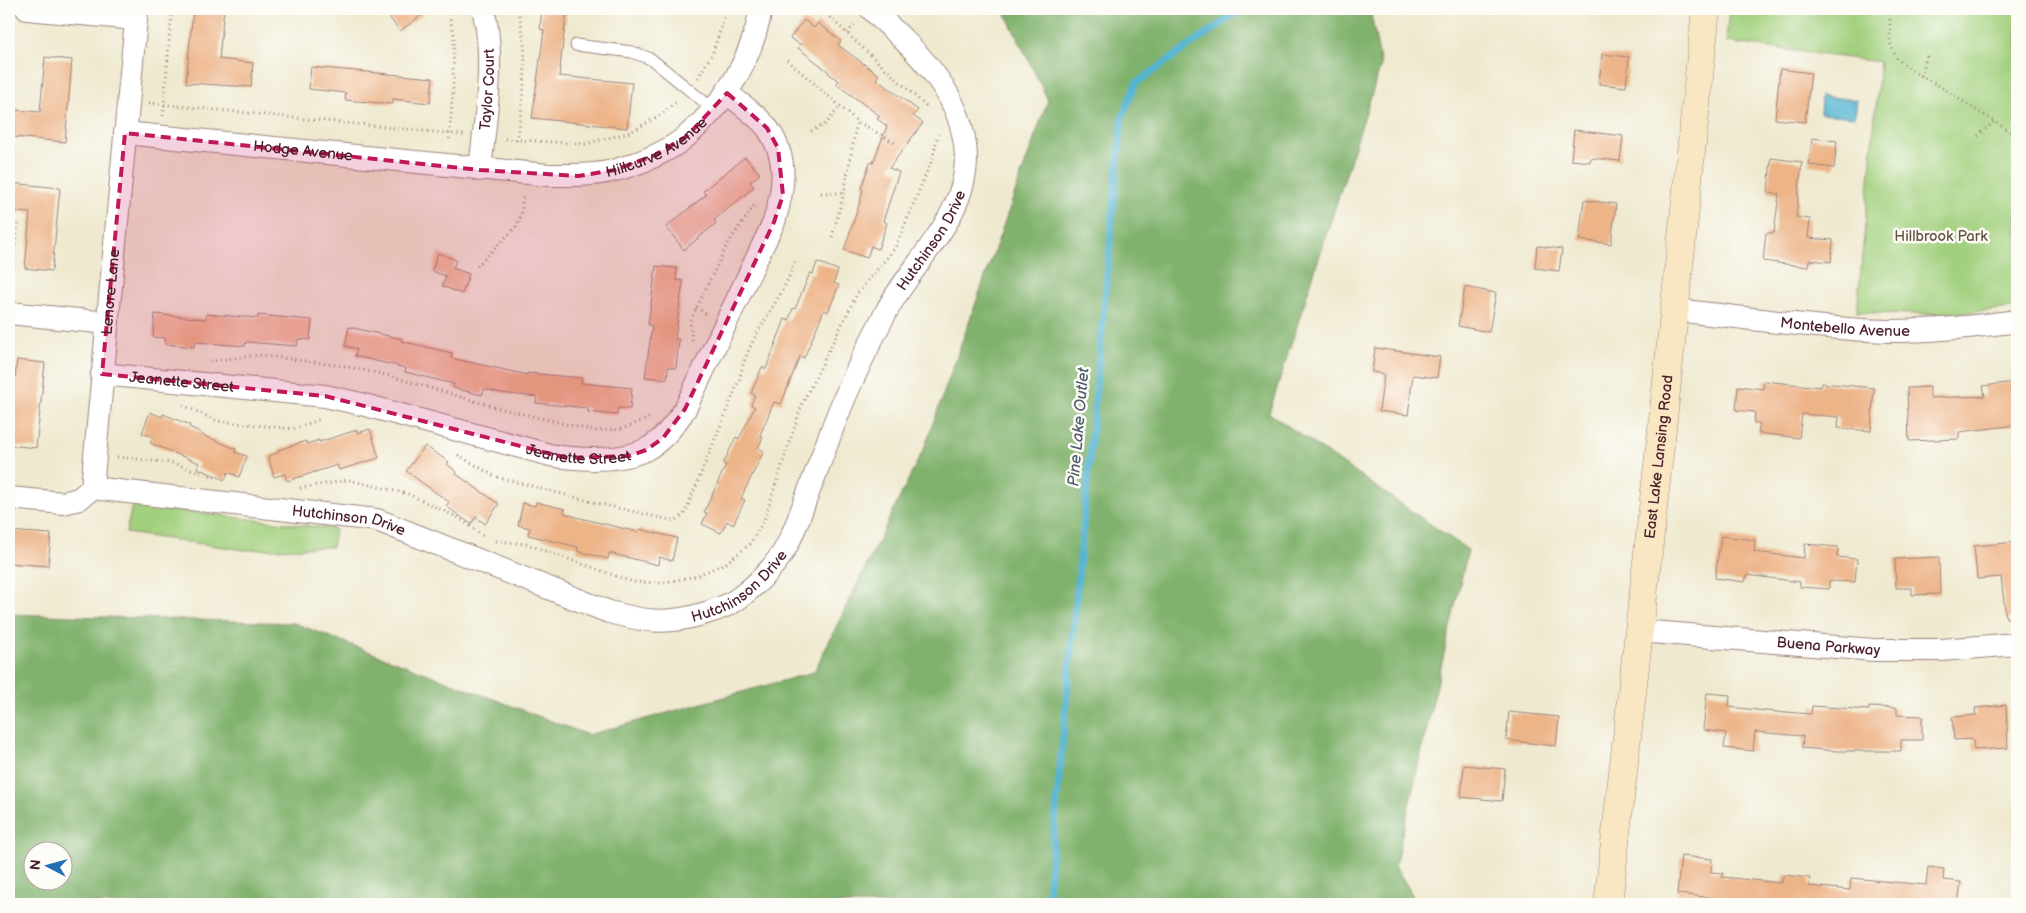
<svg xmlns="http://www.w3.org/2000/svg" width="2026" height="913" font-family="'Balsamiq Sans',sans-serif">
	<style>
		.green { fill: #a2d07e; stroke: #767854 }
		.forest { fill: #81b26d; stroke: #66684c; fill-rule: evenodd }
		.water { fill: #53b4d1; stroke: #4e6a7e }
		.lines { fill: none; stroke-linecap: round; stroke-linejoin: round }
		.stream { stroke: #53b4d1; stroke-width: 7 }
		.building { fill: #edb488 }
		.lane-casing { stroke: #9c847d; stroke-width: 13 }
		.street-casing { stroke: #9c847d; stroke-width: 24 }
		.secondary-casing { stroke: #9c847d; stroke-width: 29 }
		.path { stroke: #9c847d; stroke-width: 3; stroke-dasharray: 1 4; stroke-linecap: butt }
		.lane { stroke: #fff; stroke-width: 11 }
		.street { stroke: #fff; stroke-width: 22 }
		.secondary { stroke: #f9e7c3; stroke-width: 28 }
		.marked { fill: #c2185b; fill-opacity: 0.2; stroke: #c2185b; stroke-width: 4; stroke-dasharray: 10 6; stroke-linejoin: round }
		.labels { text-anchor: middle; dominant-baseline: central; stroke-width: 5; stroke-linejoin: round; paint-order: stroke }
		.street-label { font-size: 15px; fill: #4a1f2b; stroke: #fdfcf7 }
		.park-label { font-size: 15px; fill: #645444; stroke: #fdfcf7 }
		.water-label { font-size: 16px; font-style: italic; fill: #4e5b6d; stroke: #fdfcf7 }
	</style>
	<rect width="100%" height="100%" fill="#fdfcf7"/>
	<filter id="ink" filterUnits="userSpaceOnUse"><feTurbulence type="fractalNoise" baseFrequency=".02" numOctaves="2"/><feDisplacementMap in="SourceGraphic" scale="10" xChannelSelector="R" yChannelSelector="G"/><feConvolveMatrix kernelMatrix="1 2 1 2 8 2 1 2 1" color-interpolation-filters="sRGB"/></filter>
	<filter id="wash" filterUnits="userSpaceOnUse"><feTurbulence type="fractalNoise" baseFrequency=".0096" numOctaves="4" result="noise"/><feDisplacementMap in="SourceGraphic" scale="20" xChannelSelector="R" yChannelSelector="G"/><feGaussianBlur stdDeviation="1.12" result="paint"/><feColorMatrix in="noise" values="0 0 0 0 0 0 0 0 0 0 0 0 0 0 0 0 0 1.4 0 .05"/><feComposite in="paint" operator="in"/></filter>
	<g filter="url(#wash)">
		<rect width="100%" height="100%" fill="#efe9cf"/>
		<g class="green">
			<path d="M 1729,9 L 2017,9 L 2017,307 C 1964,315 1911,315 1857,312 L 1880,62 L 1726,42 Z"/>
			<polygon points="132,505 335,529 332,547 244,550 126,533"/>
		</g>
		<path class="forest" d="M 1003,9 L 1370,9 L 1381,65 L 1269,413 L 1468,550 L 1395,866 L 1418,904 L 9,904 L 9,614 L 294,623 L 588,735 L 814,672 L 925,446 L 1048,100 ZM 32,850 L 62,850 L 62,880 L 32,880 Z"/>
		<polygon class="water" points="1821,96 1857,100 1855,117 1820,114"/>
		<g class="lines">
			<polyline class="stream" points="1047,904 1122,118 1136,83 1242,9"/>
		</g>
		<g id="blocks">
			<g class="building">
				<polygon points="193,9 224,9 219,59 253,63 251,87 186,83"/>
				<polygon points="383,9 430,9 400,31"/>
				<polygon points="542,9 567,9 559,76 632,83 627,128 532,118 544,30 540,29"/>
				<polygon points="804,20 814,28 818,23 841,41 838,45 879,75 876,79 918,110 913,116 923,123 889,168 899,172 883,221 887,223 878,249 871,246 867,258 844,250 860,202 863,190 861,189 870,162 873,163 887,126 877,119 880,116 836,84 839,81 828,73 829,72 798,48 801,45 790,38"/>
				<polygon points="1602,54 1629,57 1626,87 1599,84"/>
				<polygon points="45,57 72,60 65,142 14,137 16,110 40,112"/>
				<polygon points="311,67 433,78 430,103 393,99 393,104 345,100 346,93 309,89"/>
				<polygon points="1780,69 1811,73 1805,122 1775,119"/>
				<polygon points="1574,130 1623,136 1620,161 1591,158 1590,162 1571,160"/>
				<polygon points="1812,138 1837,141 1834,168 1809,165"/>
				<polygon points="745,157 760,174 750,182 754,187 714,220 716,223 684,250 666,227 706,195 703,191"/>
				<polygon points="1771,158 1802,162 1796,217 1810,219 1808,238 1833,240 1831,262 1809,260 1808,267 1763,261 1766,233 1774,233 1779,194 1768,193"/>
				<polygon points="10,183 60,188 52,271 25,268 30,213 9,211"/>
				<polygon points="1584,200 1616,204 1611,244 1579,240"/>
				<polygon points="1537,246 1562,249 1559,271 1535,268"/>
				<polygon points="438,253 456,260 453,268 469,274 462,294 442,286 446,276 432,271"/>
				<polygon points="817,262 838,270 834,283 839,285 828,312 824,310 804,358 800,356 781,404 774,402 760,435 763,437 758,448 764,451 741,498 745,500 733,525 727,521 721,533 702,524 707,513 704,512 726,465 723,464 736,437 739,439 755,407 751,405 755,395 751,393 762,367 766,369 785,319 789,320 793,308 795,309 810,273 813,274"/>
				<polygon points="656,266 677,268 676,280 683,281 675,339 679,339 676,368 668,367 667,379 645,377 652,326 648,325"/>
				<polygon points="1465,287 1496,293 1489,332 1458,326"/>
				<polygon points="155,314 206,319 206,314 258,318 258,315 312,320 310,340 298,339 297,346 246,342 245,346 195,342 194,347 165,344 165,338 153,337"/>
				<polygon points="349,327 402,339 401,341 452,353 451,358 527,375 527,373 582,378 581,383 632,388 630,409 618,408 617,415 588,412 588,408 536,403 537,397 501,393 484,389 482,395 453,388 454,384 405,372 406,368 355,356 357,349 345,346"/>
				<polygon points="1375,348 1440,357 1437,378 1413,375 1408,415 1379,411 1384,374 1372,372"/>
				<polygon points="17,360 45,363 36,448 9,445 9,416 11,416"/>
				<polygon points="1764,381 1821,387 1822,383 1874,388 1871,431 1838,428 1839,417 1802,414 1799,438 1758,433 1760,423 1754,423 1755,412 1736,410 1738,386 1763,389"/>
				<polygon points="2015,382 2016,389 2017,389 2017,425 1959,432 1959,439 1909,441 1907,388 1930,387 1930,398 1985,396 1983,386"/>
				<polygon points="150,412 162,417 163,414 190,425 189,427 200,432 200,434 236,449 235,452 247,456 239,477 228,472 225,480 197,468 199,463 150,443 153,437 142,433"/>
				<polygon points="370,429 379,458 339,470 337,465 287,481 285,474 274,477 268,456 279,452 278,450 306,441 307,444 319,440 319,442 357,430 358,433"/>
				<polygon points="425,446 449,462 447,464 457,472 456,474 499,504 485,524 476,517 471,524 446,506 449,502 406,471"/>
				<polygon points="536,502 565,509 564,513 576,517 638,532 639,529 677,538 672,561 659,557 658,565 609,553 608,559 577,551 578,547 528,535 530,528 518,525 523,503 535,506"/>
				<polygon points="9,531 51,534 48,566 9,563"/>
				<polygon points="1721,536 1755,540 1754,552 1804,558 1805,544 1838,547 1837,557 1857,559 1855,582 1829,581 1829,589 1800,587 1800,582 1747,575 1745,582 1715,578"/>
				<polygon points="2017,542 2017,617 2006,618 2001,577 1977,579 1974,546"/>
				<polygon points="1939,557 1940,594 1912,595 1912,588 1896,588 1895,559"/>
				<polygon points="1707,693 1730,695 1729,707 1786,713 1786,712 1811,714 1812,706 1869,710 1869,707 1897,708 1897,715 1922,716 1922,740 1901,740 1901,751 1836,751 1802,748 1803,736 1755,732 1753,751 1724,748 1726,733 1703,730"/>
				<polygon points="2006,705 2008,748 1974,750 1973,739 1954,740 1952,717 1976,715 1975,708"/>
				<polygon points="1509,712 1559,717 1556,746 1506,740"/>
				<polygon points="1464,765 1505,769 1502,801 1461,797"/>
				<polygon points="1681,856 1712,859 1711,872 1723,873 1722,877 1782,883 1783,875 1810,878 1809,886 1850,890 1851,878 1926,885 1928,867 1944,869 1943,880 1961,882 1958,904 1733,904 1715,902 1716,898 1677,894"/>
			</g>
		</g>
	</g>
	<g filter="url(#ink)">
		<use href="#blocks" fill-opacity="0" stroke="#9c847d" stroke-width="1"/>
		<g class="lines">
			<g class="lane-casing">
				<polyline id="lane" points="576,45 632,52 651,59 713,109"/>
			</g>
			<g class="street-casing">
				<g id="street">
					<polyline points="27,9 136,19"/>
					<path id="s1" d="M 125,133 L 548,175 C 570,175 594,176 616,170 C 640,163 669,152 688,135 C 726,103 752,58 761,9"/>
					<path id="s2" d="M 480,170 C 485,120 496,57 483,9"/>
					<path id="s3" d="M 1674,310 C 1745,317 1817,329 1889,331 C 1932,331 1974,327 2017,321"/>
					<polyline points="9,313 108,323"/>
					<path id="s4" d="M 102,374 L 325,396 L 361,404 L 550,455 C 577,460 620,462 645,450 C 663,441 675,424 685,409 L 774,222 C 784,189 789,159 768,129 C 759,116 739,103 727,93"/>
					<path id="s5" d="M 92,488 L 377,520 L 609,612 C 647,622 667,625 706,613 C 716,610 730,605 739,598 C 755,586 771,570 782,554 C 792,538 799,518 805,501 C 815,475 825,449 834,424 C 849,385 867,348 886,312 C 913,261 967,217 966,157 C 964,92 915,50 871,9"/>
					<path id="s6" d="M 9,498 L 63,503 L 79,499 L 92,488 L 137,9"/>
					<path id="s7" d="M 1639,631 L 1874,650 L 1941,650 L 2017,644"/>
				</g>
			</g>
			<g class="secondary-casing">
				<g id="secondary">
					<path id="s8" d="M 1608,904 L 1661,438 L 1706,9"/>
				</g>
			</g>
			<g class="path">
				<polyline points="448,9 454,35 453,90 449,143"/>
				<polyline points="1890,9 1890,43 1897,59 1916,73 1936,84 2017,136"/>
				<polyline points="826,14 929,109"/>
				<polyline points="847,33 856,23"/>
				<polyline points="787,60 857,121 895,143"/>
				<polyline points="1921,76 1928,52"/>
				<polyline points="698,78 713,52 727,9"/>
				<polyline points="149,103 464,135"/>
				<polyline points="163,116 172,9"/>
				<polyline points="811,131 826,124 840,106"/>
				<polyline points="1978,136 1994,122"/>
				<polyline points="505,139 585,144 631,132 663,113 677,101"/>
				<path d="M 517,140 C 523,99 531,50 517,9"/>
				<polyline points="821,193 844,193"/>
				<polyline points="9,223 18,223 11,277"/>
				<polyline points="832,237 844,193 857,121"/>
				<polyline points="477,266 516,227 521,216 523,194"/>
				<polyline points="696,308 707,314"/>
				<polyline points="692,340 690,321 727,245 754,206"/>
				<polyline points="210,361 259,355 344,366 386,375 495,407 594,431 622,429 649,418"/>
				<polyline points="183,405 217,421 293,429 321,419"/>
				<path d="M 458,455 L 494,476 L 600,504 L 675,521 L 684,515 L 740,378 C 745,347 767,318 782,291 C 787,282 791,272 795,262"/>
				<polyline points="117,457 172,463 218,478"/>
				<polyline points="300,488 349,480 408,494 459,518 483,536"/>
				<polyline points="496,541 526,544 633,582 661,583 696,576 726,563 750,544 764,520 802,404 857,294 895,248 932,160 938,134"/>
			</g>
			<use href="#lane" class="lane"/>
			<use href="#street" class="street"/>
			<use href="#secondary" class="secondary"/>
		</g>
	</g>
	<path class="marked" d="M 727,93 L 767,128 L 778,148 L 783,195 L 774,222 L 685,409 L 663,438 L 646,450 L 629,456 L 567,458 L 325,396 L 102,374 L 125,133 L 480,170 L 578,176 L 615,170 L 655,155 L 687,136 Z"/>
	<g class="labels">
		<g class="street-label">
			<text stroke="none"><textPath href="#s2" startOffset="81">Taylor Court</textPath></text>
			<text stroke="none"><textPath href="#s1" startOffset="540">Hillcurve Avenue</textPath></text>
			<text stroke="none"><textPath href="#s1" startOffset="179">Hodge Avenue</textPath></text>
			<text stroke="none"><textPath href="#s5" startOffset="1082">Hutchinson Drive</textPath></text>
			<text stroke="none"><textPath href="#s6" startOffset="285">Lenore Lane</textPath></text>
			<text stroke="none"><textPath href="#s3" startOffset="172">Montebello Avenue</textPath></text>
			<text stroke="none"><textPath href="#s4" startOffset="80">Jeanette Street</textPath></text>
			<text stroke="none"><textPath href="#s4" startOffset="485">Jeanette Street</textPath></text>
			<text stroke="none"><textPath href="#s8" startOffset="450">East Lake Lansing Road</textPath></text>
			<text stroke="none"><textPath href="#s5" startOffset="259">Hutchinson Drive</textPath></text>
			<text stroke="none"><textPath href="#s5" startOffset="678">Hutchinson Drive</textPath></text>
			<text stroke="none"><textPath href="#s7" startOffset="190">Buena Parkway</textPath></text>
		</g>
		<g class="park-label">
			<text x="1941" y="236">Hillbrook Park</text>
		</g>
		<g class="water-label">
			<text transform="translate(1079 427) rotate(-85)">Pine Lake Outlet</text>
		</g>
	</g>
	<rect width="2026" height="913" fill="none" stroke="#fdfcf7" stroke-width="30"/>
	<g transform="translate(48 866) rotate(276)"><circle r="24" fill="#fdfcf7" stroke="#b5a4a5"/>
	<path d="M0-4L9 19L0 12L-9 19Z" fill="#1f6fb2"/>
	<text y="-8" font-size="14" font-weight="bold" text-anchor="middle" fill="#4a1f2b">N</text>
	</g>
</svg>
